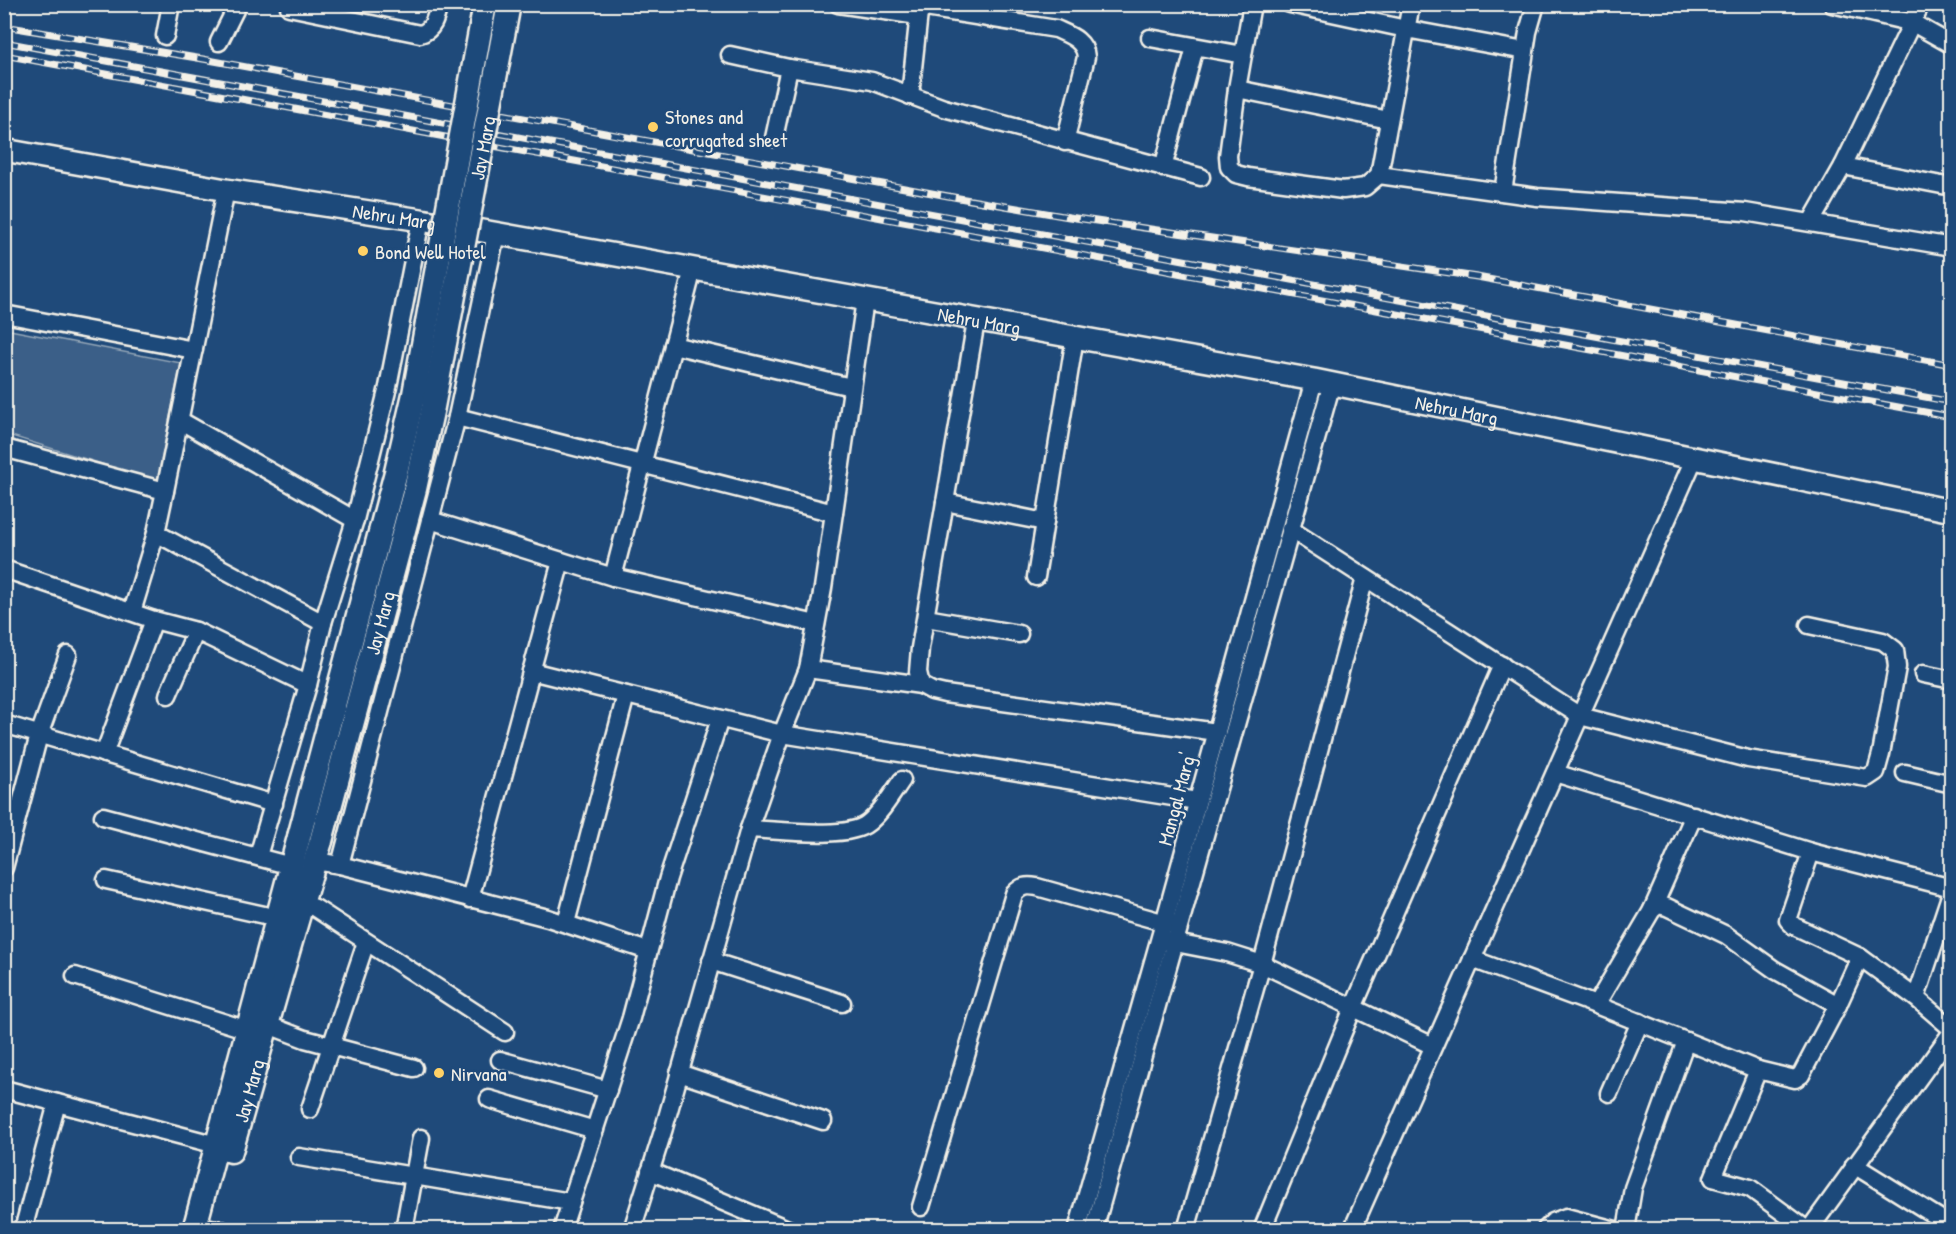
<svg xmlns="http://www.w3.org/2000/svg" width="1956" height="1234" font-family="'Patrick Hand',sans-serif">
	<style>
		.green { fill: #3a5f88; stroke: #97a8b8; stroke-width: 1.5 }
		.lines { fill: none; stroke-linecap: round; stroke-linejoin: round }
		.minor-casing { stroke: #f4f1e8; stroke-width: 21 }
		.tertiary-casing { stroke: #f4f1e8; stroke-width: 26 }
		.secondary-casing { stroke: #f4f1e8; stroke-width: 27 }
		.minor { stroke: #1f4a7a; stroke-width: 16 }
		.tertiary { stroke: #1f4a7a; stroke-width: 21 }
		.secondary { stroke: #1f4a7a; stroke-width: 22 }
		.rail-casing { stroke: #f4f1e8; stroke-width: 7 }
		.rail { stroke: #1f4a7a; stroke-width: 4.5; stroke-dasharray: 14; stroke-linecap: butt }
		.secondary-bridge-casing { stroke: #f4f1e8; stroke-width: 27; stroke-linecap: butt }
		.secondary-bridge { stroke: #1f4a7a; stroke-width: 22 }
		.poi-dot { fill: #ffd166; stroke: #1f4a7a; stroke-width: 2 }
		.labels { text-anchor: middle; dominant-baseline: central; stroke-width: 5; stroke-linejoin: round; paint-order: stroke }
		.poi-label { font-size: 20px; fill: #f4f1e8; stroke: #1f4a7a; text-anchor: start }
		.street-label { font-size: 20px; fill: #f4f1e8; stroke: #1f4a7a }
	</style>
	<rect width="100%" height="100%" fill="#1f4a7a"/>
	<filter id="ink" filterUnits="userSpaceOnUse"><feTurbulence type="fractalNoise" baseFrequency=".0167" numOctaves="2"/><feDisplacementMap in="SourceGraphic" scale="12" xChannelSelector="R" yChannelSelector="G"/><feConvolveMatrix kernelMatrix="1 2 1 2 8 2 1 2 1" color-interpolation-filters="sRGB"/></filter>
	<g filter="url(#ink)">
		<polygon class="green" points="10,330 181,363 157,481 5,434 5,349"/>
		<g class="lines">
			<g class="minor-casing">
				<g id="minor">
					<polyline points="838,4 918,16"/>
					<polyline points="1252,4 1237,89 1228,156 1229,167 1236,174 1248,177 1343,190 1365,187 1379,175 1411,4"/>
					<polyline points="1290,4 1406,29 1525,51"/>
					<polyline points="1832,4 1913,23 1952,45"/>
					<path d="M 289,7 L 420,34 C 434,30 436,17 439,4"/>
					<path d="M 919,7 L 1056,29 C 1069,35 1085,40 1086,57 L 1065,142"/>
					<polyline points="165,36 171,4"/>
					<polyline points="1150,38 1243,55"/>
					<polyline points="219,42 238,4"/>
					<polyline points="730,55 789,68 872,81 944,108 1201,177"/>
					<polyline points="1237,89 1389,120"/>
					<polyline points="910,96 920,4"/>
					<polyline points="774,138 789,68"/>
					<polyline points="1843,166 1952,187"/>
					<polyline points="1163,168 1195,47"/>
					<polyline points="1379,175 1537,197 1745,212 1952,247"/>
					<polyline points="1503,192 1528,32 1536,4"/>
					<polyline points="1811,222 1843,166 1921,4"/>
					<polyline points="4,314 194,350"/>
					<polyline points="976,321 920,648 918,672 921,685 932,691 945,694 1217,732"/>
					<polyline points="673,345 851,387"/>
					<polyline points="457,417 834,513"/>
					<polyline points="181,421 355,520"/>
					<polyline points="4,448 165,491"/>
					<polyline points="945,502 1045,522"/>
					<polyline points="430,520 613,577 816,624"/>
					<polyline points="1290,529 1580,716 1748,759 1867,778 1876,772 1881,754 1897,667 1895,650 1883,641 1809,625"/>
					<polyline points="156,533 323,623"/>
					<polyline points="4,569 154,620 196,631 308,685"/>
					<polyline points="613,577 693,269"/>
					<polyline points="1036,577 1075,337"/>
					<polyline points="132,612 156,533 165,491 226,190"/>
					<polyline points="926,618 1019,634"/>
					<polyline points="808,669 921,685"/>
					<polyline points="531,671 782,734 1197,801"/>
					<polyline points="1923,674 1952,680"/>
					<polyline points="168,695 196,631"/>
					<polyline points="4,724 274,804"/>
					<polyline points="104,754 154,620"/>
					<polyline points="1555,773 1811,852 1952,888"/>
					<polyline points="1905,773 1952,784"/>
					<polyline points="103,816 291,866"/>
					<path d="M 749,829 C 776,830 848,840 868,823 C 882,812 892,794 902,780"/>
					<polyline points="1811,852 1788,920 1794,926 1860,957 1916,998 1952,1029"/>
					<polyline points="258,856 308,685 323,623 355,520 388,387 421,220"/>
					<polyline points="315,861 340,865 548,918 648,951"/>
					<polyline points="340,865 457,417 496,234"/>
					<polyline points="4,868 39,735 68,655"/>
					<polyline points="106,880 278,918"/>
					<polyline points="470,899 561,561"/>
					<polyline points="302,903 315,908 505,1032"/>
					<polyline points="1652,910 1694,815"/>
					<polyline points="566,923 626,695"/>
					<polyline points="1165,941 1227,953 1262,964 1433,1046"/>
					<polyline points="1472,959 1596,1005 1758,1070 1795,1079 1801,1075 1838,1005 1860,957"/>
					<polyline points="711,961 842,1003"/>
					<polyline points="75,976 248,1030"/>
					<polyline points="1916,998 1952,890"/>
					<polyline points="1596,1005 1652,910 1658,905 1667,907 1726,935 1775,970 1838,1005"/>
					<polyline points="268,1025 305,1039 414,1068"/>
					<polyline points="500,1060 608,1090"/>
					<polyline points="1758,1070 1713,1178 1750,1188 1807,1230"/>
					<polyline points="679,1073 823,1121"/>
					<polyline points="4,1089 228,1148"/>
					<polyline points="1609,1093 1640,1022"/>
					<polyline points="489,1099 595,1130"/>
					<polyline points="310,1109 366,942"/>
					<polyline points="299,1157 571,1202"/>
					<polyline points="1854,1165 1952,1226"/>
					<polyline points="650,1171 790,1230"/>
					<path d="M 921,1207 L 1014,894 C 1021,886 1026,885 1037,887 L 1173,925"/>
					<polyline points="195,1225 222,1230"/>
					<polyline points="23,1230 57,1103"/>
					<polyline points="404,1230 421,1138"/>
					<polyline points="562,1230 631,1018 668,878 720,719"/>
					<polyline points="632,1230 664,1128 749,829 782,734 808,669 823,588 865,300"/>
					<polyline points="1077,1230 1164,923 1314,380"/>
					<polyline points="1094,1230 1332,383"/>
					<polyline points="1186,1230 1262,964 1365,578"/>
					<polyline points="1262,1230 1353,1008 1502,665"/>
					<polyline points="1352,1230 1694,459"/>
					<polyline points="1545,1230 1553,1222 1566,1217 1615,1230"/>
					<polyline points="1626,1230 1633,1188 1686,1041"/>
					<polyline points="1809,1230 1952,1032"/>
				</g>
			</g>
			<g class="tertiary-casing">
				<g id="tertiary">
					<path id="s1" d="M 4,150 L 226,190 L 421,220 L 1314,380 L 1952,511"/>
				</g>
			</g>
			<g class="secondary-casing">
				<g id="secondary">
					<path id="s2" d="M 231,1151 C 261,1048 289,944 321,841"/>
					<polyline points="194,1230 299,837"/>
				</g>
			</g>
			<use href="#minor" class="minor"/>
			<use href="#tertiary" class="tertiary"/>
			<use href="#secondary" class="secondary"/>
			<g class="rail-casing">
				<g id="rail">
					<polyline points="4,26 203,59 959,198 1069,217 1477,277 1952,365"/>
					<polyline points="4,42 1952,402"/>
					<polyline points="4,55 1952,417"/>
				</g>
			</g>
			<use href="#rail" class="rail"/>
			<g class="secondary-bridge-casing">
				<g id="secondary-bridge">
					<polyline points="299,837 396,472 414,394 485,4"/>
					<path id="s3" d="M 321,841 L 415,489 L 433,407 L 509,4"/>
				</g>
			</g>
			<use href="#secondary-bridge" class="secondary-bridge"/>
		</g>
	</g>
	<g class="poi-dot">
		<circle cx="653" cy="127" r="6"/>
		<circle cx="363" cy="251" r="6"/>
		<circle cx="439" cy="1073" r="6"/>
	</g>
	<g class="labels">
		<g class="poi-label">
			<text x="665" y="116">Stones and<tspan x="665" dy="23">corrugated sheet</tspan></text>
			<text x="375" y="251">Bond Well Hotel</text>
			<text x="451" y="1073">Nirvana</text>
		</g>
		<g class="street-label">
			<text stroke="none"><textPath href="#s3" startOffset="712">Jay Marg</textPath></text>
			<text stroke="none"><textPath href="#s1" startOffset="396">Nehru Marg</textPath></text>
			<text stroke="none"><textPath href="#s1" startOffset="990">Nehru Marg</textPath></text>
			<text stroke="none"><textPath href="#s1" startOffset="1476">Nehru Marg</textPath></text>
			<text stroke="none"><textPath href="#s3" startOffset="226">Jay Marg</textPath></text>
			<text transform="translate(1176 799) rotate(-75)">Mangal Marg'</text>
			<text stroke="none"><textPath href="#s2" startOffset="63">Jay Marg</textPath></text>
		</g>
	</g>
	<rect width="1956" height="1234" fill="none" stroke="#1f4a7a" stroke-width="24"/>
	<rect x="12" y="12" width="1932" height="1210" fill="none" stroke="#f4f1e8" stroke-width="2" filter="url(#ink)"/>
</svg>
